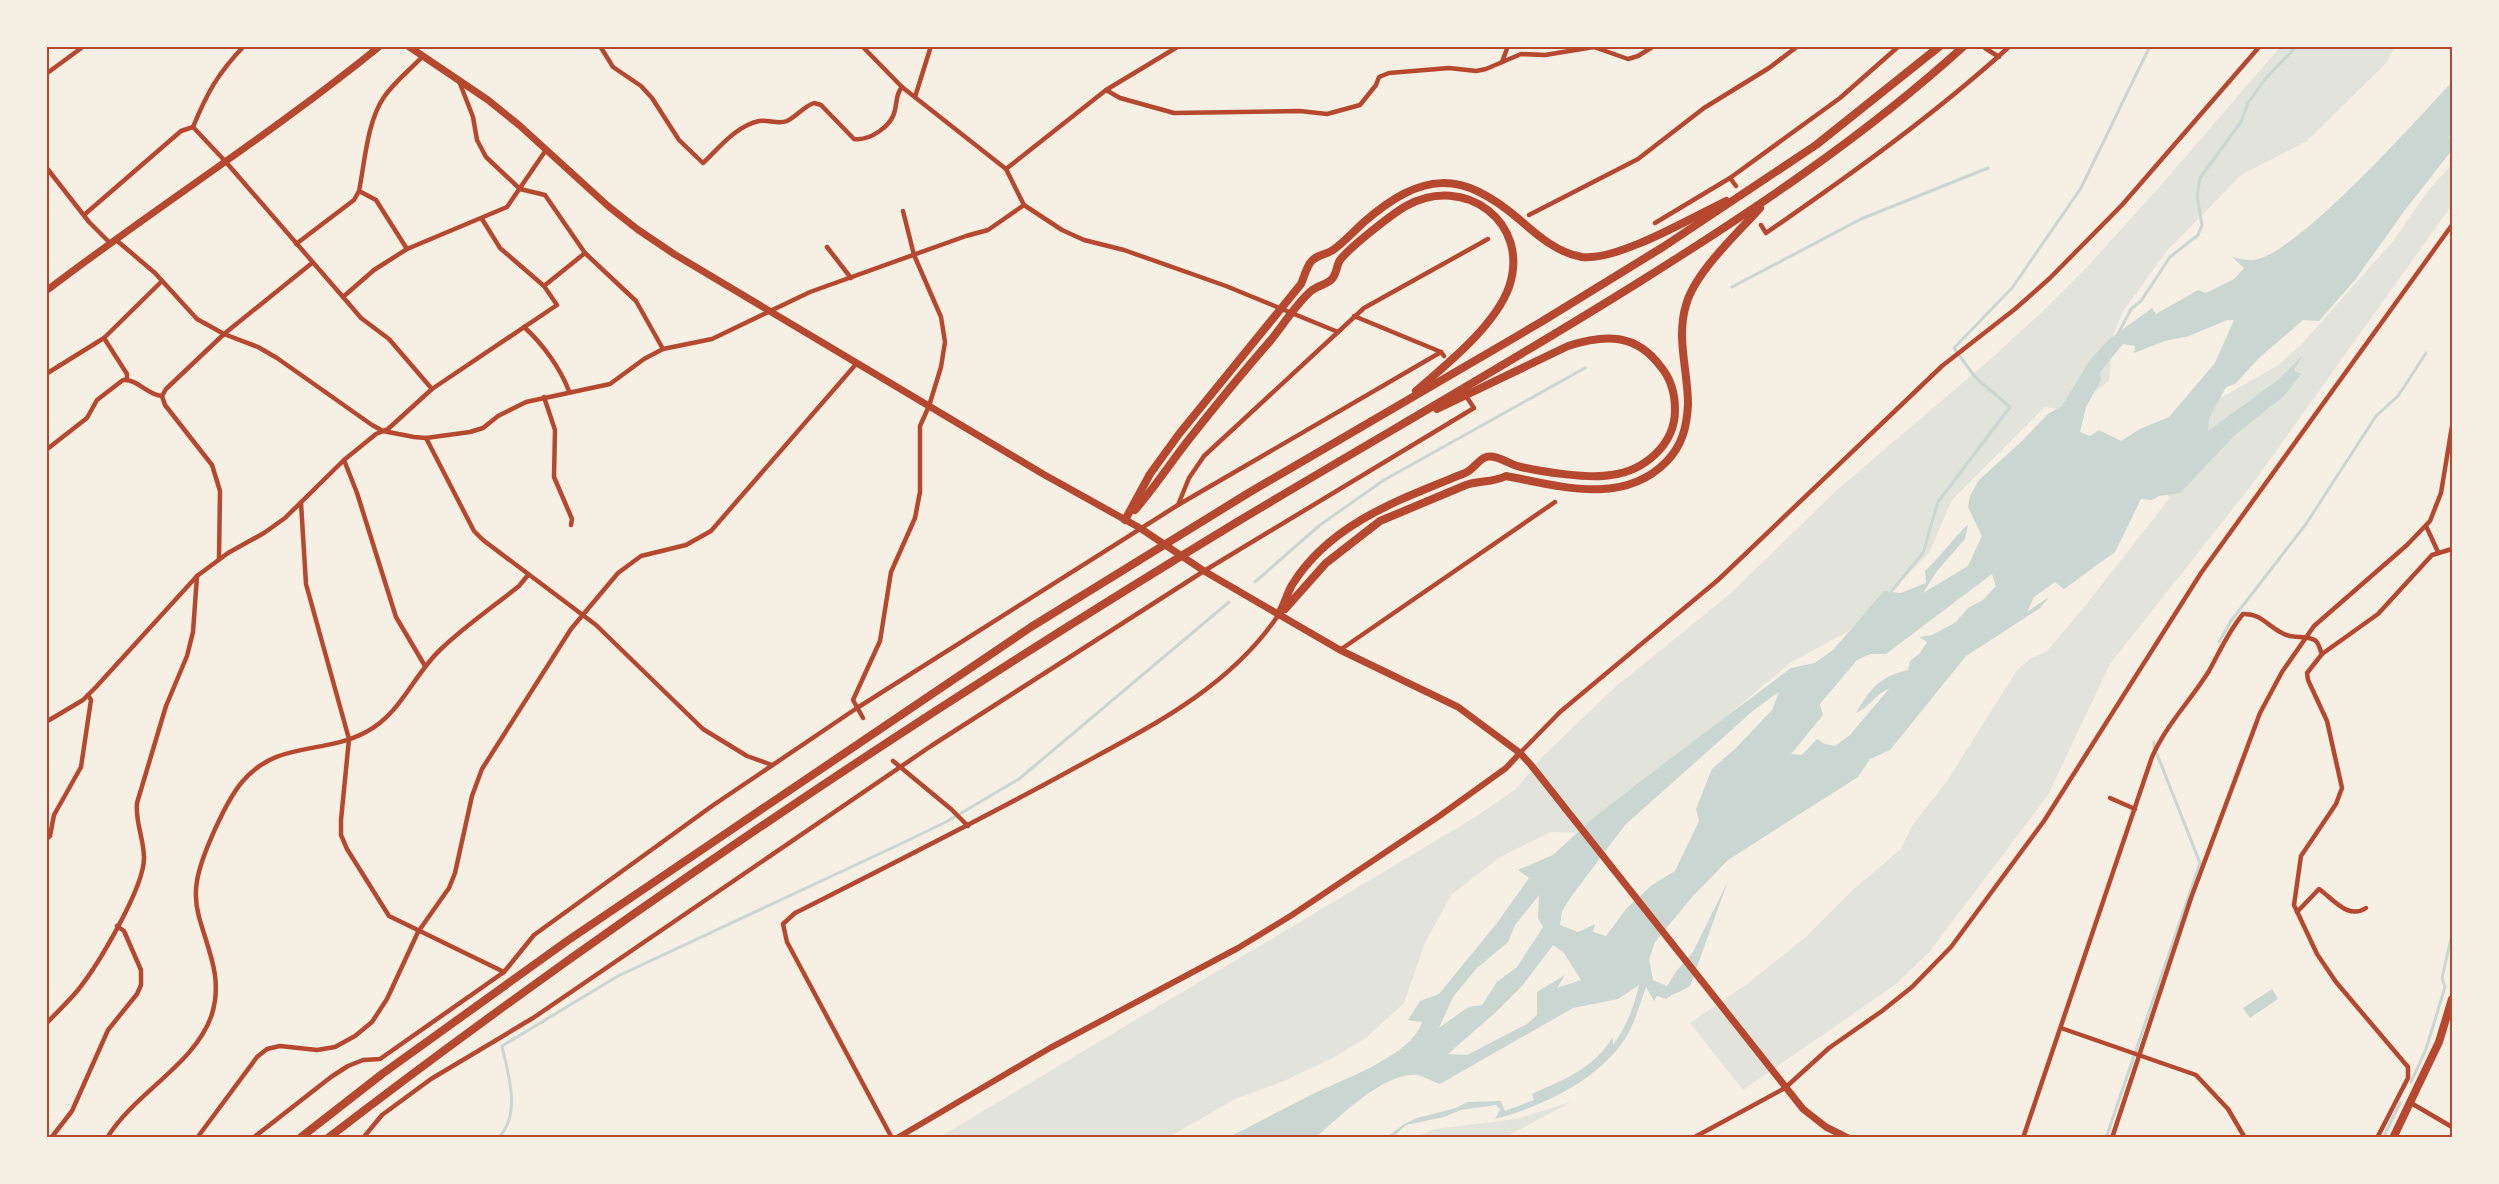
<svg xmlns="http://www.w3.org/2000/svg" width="2499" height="1184" font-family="Jost,sans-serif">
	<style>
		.green { fill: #e2e4dc }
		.water { fill: #c9d6d2; fill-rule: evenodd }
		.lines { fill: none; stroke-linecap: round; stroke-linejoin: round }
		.stream { stroke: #c9d6d2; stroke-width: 3 }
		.minor { stroke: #b5482f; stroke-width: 4.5 }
		.tertiary { stroke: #b5482f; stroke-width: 6 }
		.secondary { stroke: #b5482f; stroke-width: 7 }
		.primary { stroke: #b5482f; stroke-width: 8 }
		.motorway { stroke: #b5482f; stroke-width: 8 }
		.neatline { fill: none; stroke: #b5482f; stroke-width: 2 }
	</style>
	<rect width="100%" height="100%" fill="#f6efe4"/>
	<g class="green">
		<polygon points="2280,47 2395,47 2386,63 2307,141 2241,175 2166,252 2123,311 2114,333 2109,381 2070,411 2045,407 1952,500 1929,553 1847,632 1790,663 1765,684 1699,740 1602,833 1551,832 1500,857 1451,895 1425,943 1404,1003 1367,1037 1333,1058 1284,1081 1235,1099 1169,1137 938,1138 1477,816 1517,788 1542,757 1613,689 1731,593 1837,490 1993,357 2042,312 2087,267 2162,184"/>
		<polygon points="2452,164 2452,205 2254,482 2110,664 2048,795 1930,951 1895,985 1743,1090 1690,1023 1747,984 1806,937 1856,887 1901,849 1912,826 1947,781 2017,670 2031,658 2046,652 2081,611 2169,499 2163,479 2194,413 2277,366 2300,346 2394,240 2427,192"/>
		<polygon points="1571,1102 1506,1137 1415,1137 1435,1129 1516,1119"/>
	</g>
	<g class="water">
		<path d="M 2452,82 L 2452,131 L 2449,138 L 2452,137 L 2452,150 L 2405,210 L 2355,280 L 2319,321 L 2303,320 L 2260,357 L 2235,384 L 2226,387 L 2209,418 L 2208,431 L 2278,380 L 2303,355 L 2294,370 L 2301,374 L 2285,395 L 2236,434 L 2180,493 L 2159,496 L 2152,500 L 2141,499 L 2115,552 L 2064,589 L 2055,582 L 2034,597 L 2027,612 L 2049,597 L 2040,608 L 1966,656 L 1890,750 L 1870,759 L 1858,777 L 1728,860 L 1692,897 L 1655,942 L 1649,959 L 1653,980 L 1667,986 L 1675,973 L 1693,952 L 1728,881 L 1690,986 C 1681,992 1674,993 1666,999 L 1657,996 L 1654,1001 L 1646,987 C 1639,1006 1633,1030 1620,1046 C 1590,1084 1540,1107 1495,1119 L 1500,1110 L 1496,1105 L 1461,1110 L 1444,1117 L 1406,1125 L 1393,1137 L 1387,1137 L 1404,1124 L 1417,1118 L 1456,1108 L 1467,1102 L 1501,1101 L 1505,1111 L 1534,1100 L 1532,1094 C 1566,1078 1592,1070 1613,1037 L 1613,1045 C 1627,1026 1634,1007 1639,985 L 1618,999 L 1573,1008 L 1440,1084 C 1433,1082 1426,1077 1418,1075 C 1386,1070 1338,1118 1316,1137 L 1227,1138 C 1253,1125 1279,1111 1305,1098 C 1335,1082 1412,1057 1422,1022 L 1408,1020 L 1420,1001 L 1439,994 L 1497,923 L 1529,878 L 1518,870 L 1553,855 L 1592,819 L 1654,771 L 1791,668 L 1815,663 L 1833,650 L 1884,591 L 1901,593 L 1926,583 L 1925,571 C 1941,556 1953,539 1968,524 L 1965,539 L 1937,571 L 1923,593 L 1968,566 L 1982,536 L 1968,507 L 1970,496 L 1979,480 L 2021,442 L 2048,414 L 2062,406 L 2090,360 L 2107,341 L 2152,308 L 2156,314 L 2198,290 L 2206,293 L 2234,279 L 2244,268 L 2232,257 C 2238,258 2248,261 2254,260 C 2300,252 2416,120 2452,82 ZM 2227,320 L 2234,320 L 2215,363 L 2169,417 L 2140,429 L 2121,441 L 2099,430 L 2090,436 L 2080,432 L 2086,407 L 2101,380 L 2100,372 L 2123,344 L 2135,346 L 2134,353 L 2165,341 L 2189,336 ZM 1992,574 L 1996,586 L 1983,600 L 1968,608 L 1956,622 L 1932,635 L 1919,637 L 1927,642 L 1919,654 L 1910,661 L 1908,670 C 1880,676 1870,689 1856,713 C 1871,707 1872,696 1889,689 L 1849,736 L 1835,746 L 1825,744 L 1817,739 L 1802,755 L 1791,754 L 1823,715 L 1820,704 L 1857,660 L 1870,654 L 1886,654 ZM 1779,692 L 1772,710 L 1736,748 L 1712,769 L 1696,809 L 1699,821 L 1675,871 L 1652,885 L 1626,909 L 1606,936 L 1593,932 L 1595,924 L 1578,932 L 1560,925 L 1562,911 L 1573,894 L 1625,825 L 1755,709 ZM 1539,895 L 1538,918 L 1543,927 L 1517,967 L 1497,982 L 1482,1005 L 1468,1007 L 1439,1028 L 1453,997 L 1476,969 L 1508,942 L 1515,925 ZM 1553,945 L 1564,953 L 1581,980 L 1557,988 L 1565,975 L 1537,992 L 1537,1015 L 1527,1024 L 1467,1055 L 1448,1054 L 1496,1012 L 1522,986 Z"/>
		<polygon points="2272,989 2278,999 2250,1018 2243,1008"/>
	</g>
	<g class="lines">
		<g class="stream">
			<polyline points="1732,287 1861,219 1988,168"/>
			<polyline points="2118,334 2131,309 2141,301 2170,257 2198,235 2202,225 2197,196 2200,178 2241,122 2248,103 2265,79 2297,46"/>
			<polyline points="1255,582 1320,525 1384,480 1585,368"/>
			<polyline points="1890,593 1923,553 1938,502 2010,407 1975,377 1954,348 2012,288 2081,188 2150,46"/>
			<polyline points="2219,642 2231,621 2306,524 2376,416 2398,396 2426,353"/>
			<polyline points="2154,747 2154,742"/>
			<polyline points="2411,1082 2426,1049 2445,987 2442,978 2452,934"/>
			<path d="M 498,1138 C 522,1115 508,1074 502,1046 L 618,976 L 894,847 L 946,822 L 1019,779 L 1229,602"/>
			<polyline points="2106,1138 2200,863 2157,754"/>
			<polyline points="2383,1138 2400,1103"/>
		</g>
		<g class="minor">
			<path d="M 244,46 C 218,73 207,93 193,127 L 225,161 L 343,297 L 374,270 L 407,249 L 507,207 L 546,150"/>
			<path d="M 600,46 L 613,67 L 641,86 L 652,98 L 679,140 L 703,163 C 719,148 736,126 759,121 C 768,119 778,125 787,121 C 797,116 803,107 814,103 L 821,105 L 854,139 C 870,141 892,126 895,110 C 897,101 896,94 902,87"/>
			<polyline points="862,46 902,87 1006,169 1024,205 1062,230 1084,240 1124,250 1226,286 1338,332"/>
			<polyline points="1985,48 1999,57"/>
			<polyline points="1502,62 1508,46"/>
			<polyline points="46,74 84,46"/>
			<polyline points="459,81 473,117 477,140 486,157 520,189 545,195 585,253 636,301 663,349"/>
			<polyline points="1106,90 1120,98 1174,113 1300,111 1327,114 1360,105 1376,85 1379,77 1389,73 1449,68 1476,71 1486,69 1521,54 1545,55 1594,47 1628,59 1638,56 1654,46"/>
			<polyline points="915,97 931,46"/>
			<polyline points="46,167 89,222 109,242"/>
			<polyline points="1006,169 1106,90 1179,46"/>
			<polyline points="1730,178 1736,186"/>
			<polyline points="359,191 376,200 407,249"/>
			<polyline points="84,215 181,131 193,127"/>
			<polyline points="1529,215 1638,159 1704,108 1769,68 1798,46"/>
			<polyline points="1655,223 1730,178 1840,98 1899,46"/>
			<path d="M 1761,225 L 1766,233 C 1850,175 1934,115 2010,46"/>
			<polyline points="115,239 155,273 197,319 224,334 258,347 277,358 372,425 383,431 414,437 426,438 470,432 483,428 498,416 526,402 610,384 644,359 663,349 712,339 810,292 966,236 988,230 1024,205"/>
			<path d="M 296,244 L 354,200 L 359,191 C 365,161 367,122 384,97 C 395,81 410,70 423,56"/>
			<polyline points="827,247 851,278"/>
			<polyline points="544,286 585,253"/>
			<polyline points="343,297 361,318 389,339 432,389"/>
			<polyline points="1354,316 1441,352 1444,356"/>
			<path d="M 524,327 C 543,344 560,368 569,391"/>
			<polyline points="104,338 127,374 127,379"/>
			<polyline points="46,374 104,338 162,281"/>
			<polyline points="544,397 555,430 554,477 572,519 571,525"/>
			<polyline points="426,438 474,531 483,540 596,625 703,729 747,756 772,765"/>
			<path d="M 46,450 L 87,418 L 97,400 L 123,380 C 138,379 147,395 162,396"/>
			<polyline points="344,460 357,493 396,617 425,666"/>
			<polyline points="301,503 306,584 349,739 341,820 341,835 347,849 389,916 504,972"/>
			<polyline points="1178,505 1189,478 1204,456 1364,308 1488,239"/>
			<polyline points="2426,526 2438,552"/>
			<polyline points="219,559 220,491 212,465 165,405 162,396 166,389 224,334 312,263"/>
			<polyline points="1340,650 1555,502"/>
			<polyline points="863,718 853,700 880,641 891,572 915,518 920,492 920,426 929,406 941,367 945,342 941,317 914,255 903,211"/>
			<polyline points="46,722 83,700 96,687 197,576 228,553 264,533 285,518 344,460 376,434 388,429 432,389 557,305 544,286 500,248 482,219"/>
			<polyline points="1520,753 1560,712 1718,580 1942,366 2015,309 2050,278 2122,205 2260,46"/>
			<polyline points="893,761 951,809 968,826"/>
			<polyline points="2110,798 2135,809"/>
			<polyline points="46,840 50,836 54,815 81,767 91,700 88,695"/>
			<path d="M 2297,912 L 2319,889 C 2333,899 2348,920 2366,908"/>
			<path d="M 46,1024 C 57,1012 68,1002 78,990 C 98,965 144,888 144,858 C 144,839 135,822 137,803 L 166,706 L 187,656 L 193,632 L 197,576"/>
			<polyline points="2061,1028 2196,1075 2228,1109 2245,1138"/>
			<polyline points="2411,1103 2452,1127"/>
			<polyline points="51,1138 72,1111 108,1030 137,994 141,985 141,970 124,931 117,926"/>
			<path d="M 107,1138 C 134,1093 196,1064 212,1014 C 223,978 208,950 199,917 C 196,906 195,892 197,881 C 201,856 226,801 242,782 C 277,740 324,755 366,732 C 401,714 413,675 441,649 C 465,626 493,607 519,586 L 528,575"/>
			<polyline points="197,1138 257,1057 267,1049 280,1046 317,1050 335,1047 355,1036 372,1022 387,999 418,932 449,888 455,873 472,796 482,769 571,629 618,573 641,556 686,545 711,531 857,363"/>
			<polyline points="253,1138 331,1077 348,1066 363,1060 380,1059 504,972 534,935 712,806 857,708 1178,505 1441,352"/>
			<polyline points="363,1138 382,1115 431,1079 533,1018 931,746 1204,571 1474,408 1468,399"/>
			<path d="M 892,1138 L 787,942 L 783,924 L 795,913 C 884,868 974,823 1062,775 C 1141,731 1227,692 1279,614"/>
			<polyline points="1693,1138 1785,1088 1829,1048 1882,1011 1912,987 1951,947 2044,821 2201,573 2452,225"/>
			<path d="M 2023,1138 L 2152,757 C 2166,725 2191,700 2209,671 C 2220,651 2228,632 2243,614 C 2261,613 2268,627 2284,634 C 2293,639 2309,635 2316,641 C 2319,644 2320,650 2322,654"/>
			<polyline points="2112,1138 2191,898 2260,713 2282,672 2314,626 2407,545 2430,521 2441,493 2452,426"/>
			<polyline points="2377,1138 2408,1078 2408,1067 2336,982 2317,954 2294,905 2301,856 2336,804 2342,788 2327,721 2308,680 2307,673 2322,654 2378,614 2432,555 2452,549"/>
		</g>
		<polyline class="tertiary" points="897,1138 1050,1048 1238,948 1292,915 1438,817 1506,768 1520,753"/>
		<g class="secondary">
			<polyline points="408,46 488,100 519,125 608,206 637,229 674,254 1043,474 1140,528 1204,571 1340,650 1458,707 1520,753 1531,765 1803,1109 1826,1127 1848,1138"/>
			<path d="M 46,291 C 156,207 273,133 380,46"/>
		</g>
		<polyline class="primary" points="2393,1138 2439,1042 2452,999"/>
		<g class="motorway">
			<path d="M 1135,510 C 1155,487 1171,462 1190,438 C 1216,405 1243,372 1271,340 C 1284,324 1296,304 1311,291 C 1317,286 1325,285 1331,280 C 1337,275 1336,266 1340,260 C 1350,247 1392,214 1406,206 C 1465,173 1531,223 1509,287 C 1495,326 1447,364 1416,391"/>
			<path d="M 1125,520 L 1150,474 L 1179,434 L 1301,284 C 1304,277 1306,269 1310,263 C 1315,255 1326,255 1333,250 C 1344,242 1354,231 1364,222 C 1422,172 1461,169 1520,220 C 1538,236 1558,253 1582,257 C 1618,261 1691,218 1726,201"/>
			<path d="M 1285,609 L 1326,563 L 1380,521 L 1466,485 C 1480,480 1492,483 1506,476 C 1559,486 1623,506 1666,462 C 1682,446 1687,427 1688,404 C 1688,371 1676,338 1686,305 C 1695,272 1737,234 1760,208"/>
			<path d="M 1279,614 C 1284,605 1287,594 1292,585 C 1330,523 1401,499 1465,473 C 1473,470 1479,459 1486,457 C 1497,454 1510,465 1521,467 C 1543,472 1589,479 1611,475 C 1644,471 1675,445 1675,410 C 1675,395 1671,379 1661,367 C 1636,333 1605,334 1568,346 L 1437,409"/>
			<polyline points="300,1138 382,1074 567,941 1031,627 1250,492 1541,322 1663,247 1816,145 1940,46"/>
			<path d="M 328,1138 C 618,915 924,712 1237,522 C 1370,442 1505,366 1636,284 C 1751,212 1864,137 1964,46"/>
		</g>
	</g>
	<rect width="2499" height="1184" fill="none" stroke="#f6efe4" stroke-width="96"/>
	<rect x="48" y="48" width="2403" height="1088" class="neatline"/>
</svg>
